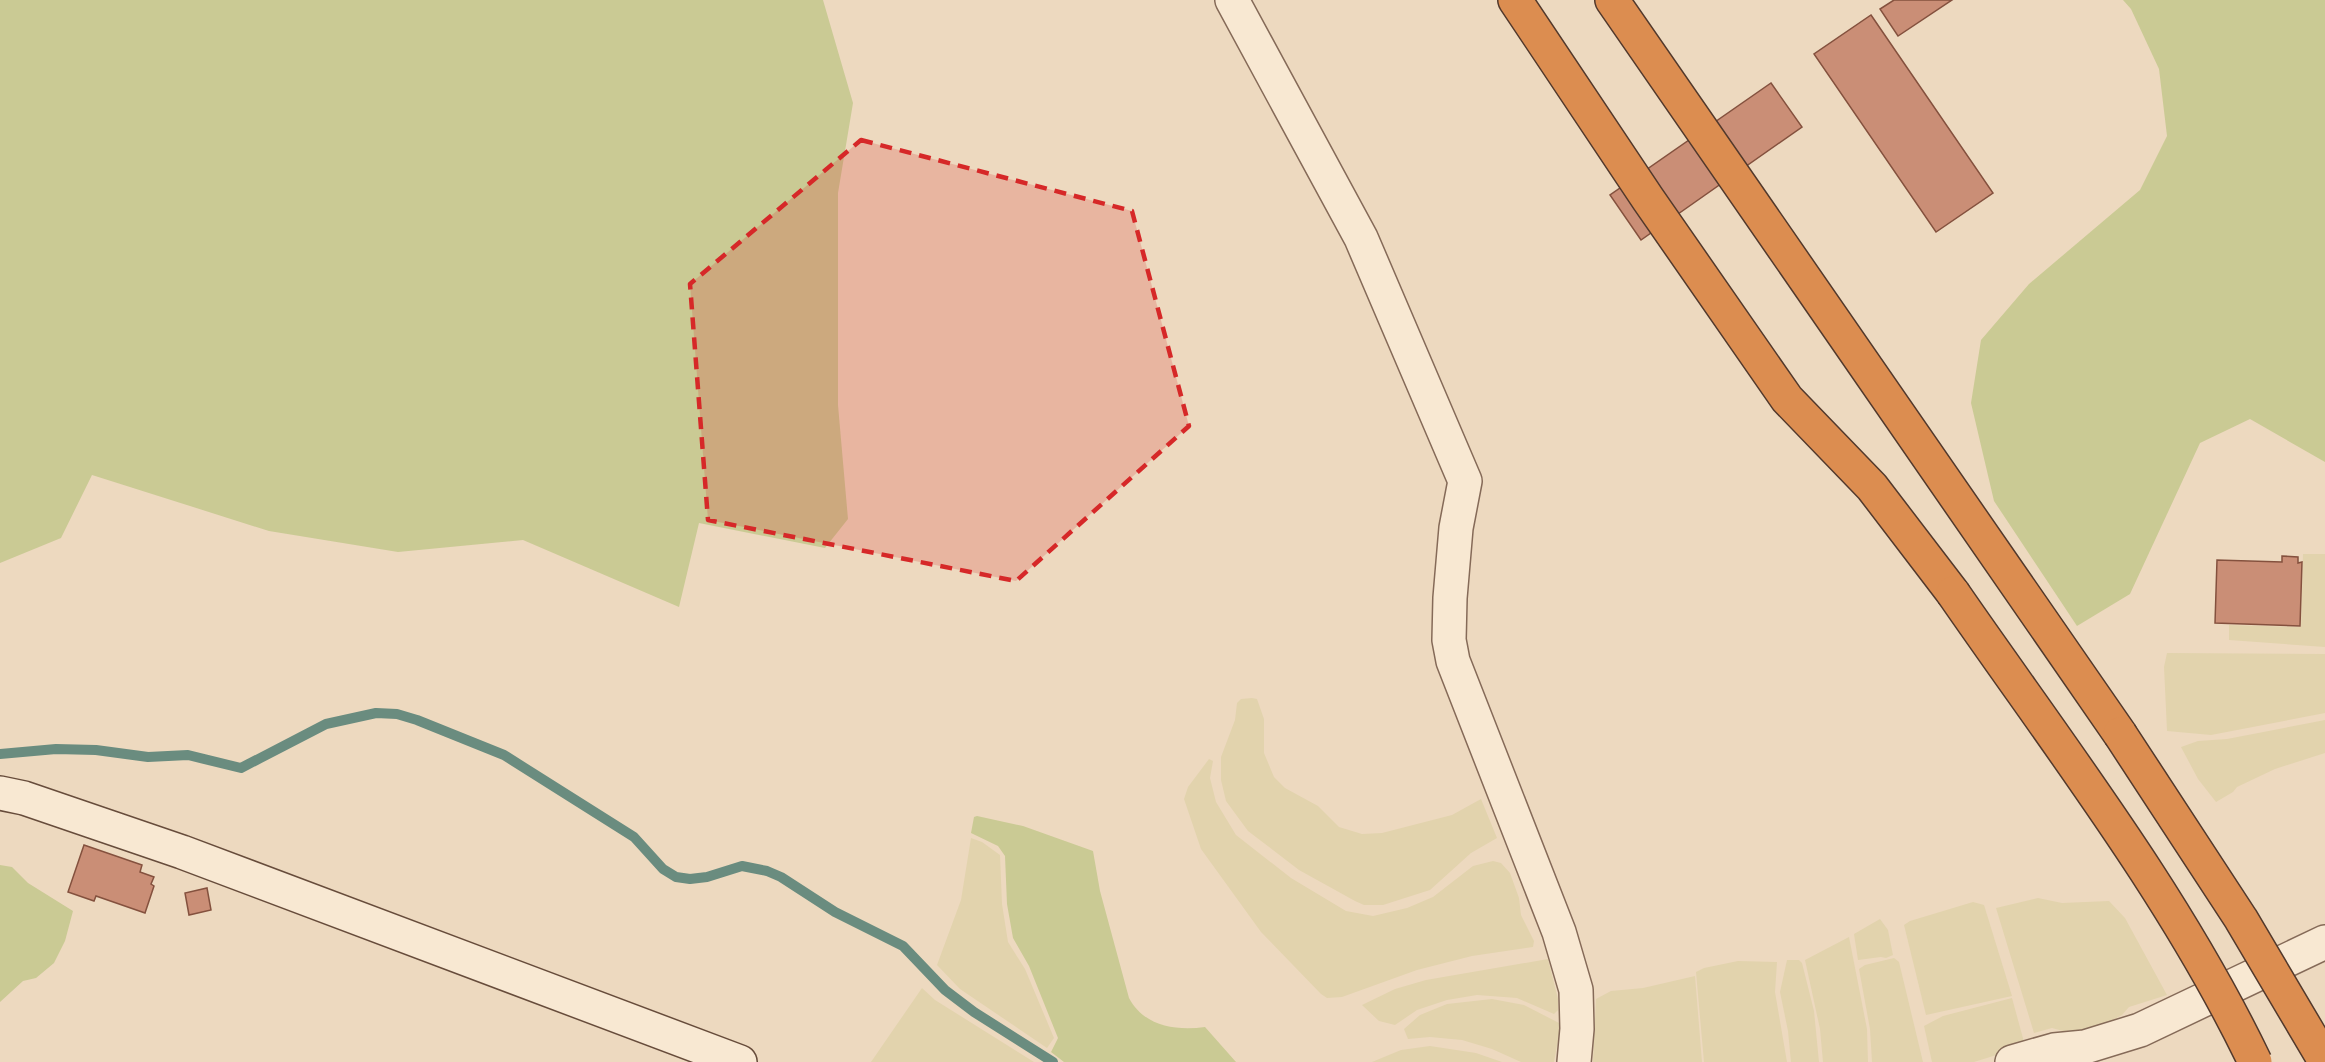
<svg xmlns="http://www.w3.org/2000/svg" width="2325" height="1062" font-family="'Libre Baskerville',serif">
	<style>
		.farmland { fill: #e2d3ad }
		.green { fill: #caca94 }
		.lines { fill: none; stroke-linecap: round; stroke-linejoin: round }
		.stream { stroke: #6a8c7f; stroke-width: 10 }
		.building { fill: #ca8e76; stroke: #84513e; stroke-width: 1.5 }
		.street-casing { stroke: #856a58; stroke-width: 36 }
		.secondary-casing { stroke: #674c3b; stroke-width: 36 }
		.highway-casing { stroke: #52392c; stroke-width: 36 }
		.street { stroke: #f8e8d2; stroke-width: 33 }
		.secondary { stroke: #f8e8d2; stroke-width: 33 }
		.highway { stroke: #dc8d50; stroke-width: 33 }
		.highway-bridge-casing { stroke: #52392c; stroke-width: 36; stroke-linecap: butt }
		.highway-bridge { stroke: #dc8d50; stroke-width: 33 }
		.marked { fill: #d62828; fill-opacity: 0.2; stroke: #d62828; stroke-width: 4.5; stroke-dasharray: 12 8; stroke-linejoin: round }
	</style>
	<rect width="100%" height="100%" fill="#edd9bf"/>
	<g class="farmland">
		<polygon points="2303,554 2325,554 2325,647 2229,640 2229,625 2301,627"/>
		<polygon points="2167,653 2325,654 2325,713 2211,735 2167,731 2164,667"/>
		<polygon points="1252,698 1257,699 1264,719 1264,753 1274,777 1285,788 1318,806 1339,827 1362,834 1382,833 1452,815 1481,799 1497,838 1471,853 1430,890 1383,905 1364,905 1355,901 1299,870 1248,831 1226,801 1221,780 1221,757 1235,720 1237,703 1241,699"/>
		<polygon points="2325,720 2325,753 2275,769 2237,787 2233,792 2216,802 2198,779 2181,747 2198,741 2227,739"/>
		<polygon points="1209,759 1213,761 1210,778 1216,802 1236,835 1291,878 1346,911 1373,916 1407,908 1433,897 1473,866 1493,861 1501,863 1510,873 1519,898 1521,915 1534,941 1533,947 1472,956 1417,970 1342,997 1327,998 1321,994 1261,932 1201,849 1184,799 1188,787"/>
		<polygon points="971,838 982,842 1000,855 1002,904 1008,942 1025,969 1054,1038 1047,1048 960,989 937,965 961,900"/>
		<polygon points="2038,898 2062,903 2109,901 2125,918 2167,995 2129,1007 2122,1015 2106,1024 2086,1030 2063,1031 2052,1028 2034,1033 1996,908"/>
		<polygon points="1973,902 1984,905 2012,996 1926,1015 1904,925 1910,921"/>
		<polygon points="1880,919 1888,930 1893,955 1886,958 1881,957 1858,960 1854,934"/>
		<polygon points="1849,937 1867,1029 1868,1062 1823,1062 1820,1029 1805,960"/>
		<polygon points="1894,958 1899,962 1923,1062 1872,1062 1870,1029 1859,969 1865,965"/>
		<polygon points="1548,959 1558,999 1558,1010 1554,1014 1517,998 1477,995 1447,1000 1417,1010 1395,1025 1379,1021 1362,1005 1395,989 1426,980"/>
		<polygon points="1787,960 1799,960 1802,963 1814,1011 1819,1062 1791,1062 1788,1031 1780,992"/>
		<polygon points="1738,961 1777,962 1775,992 1787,1062 1704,1062 1696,972 1704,968"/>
		<polygon points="1695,976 1702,1062 1593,1062 1596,999 1611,991 1643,988"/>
		<polygon points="922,988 935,1000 1034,1062 871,1062"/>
		<polygon points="2012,998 2024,1042 2006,1052 1974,1062 1932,1062 1924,1026 1943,1016"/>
		<polygon points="1492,999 1524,1005 1561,1024 1554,1062 1521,1062 1492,1049 1462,1040 1430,1037 1408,1039 1404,1029 1420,1015 1447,1004"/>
		<polygon points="1430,1046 1476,1053 1502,1062 1372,1062 1401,1050"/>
	</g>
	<g class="green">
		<polygon points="0,0 823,0 853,103 838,193 838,405 848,519 825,548 699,523 679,607 523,540 398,552 269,531 92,475 61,538 0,563"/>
		<polygon points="2123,0 2325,0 2325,462 2250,419 2200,443 2130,594 2077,626 1994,501 1971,403 1981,340 2029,284 2140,190 2167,136 2159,69 2131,9"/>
		<path d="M 977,816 L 1023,826 L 1093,851 L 1100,891 L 1129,998 C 1144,1026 1175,1031 1205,1027 L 1236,1062 L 1064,1062 L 1051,1052 L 1058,1038 L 1029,966 L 1013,938 L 1007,904 L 1005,856 L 998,846 L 971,833 L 974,817 Z"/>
		<polygon points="0,865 12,867 28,883 73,911 65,941 54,963 36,978 23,981 0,1002"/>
	</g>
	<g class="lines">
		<polyline class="stream" points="0,754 56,749 96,750 148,757 188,755 241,768 326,724 376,713 397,714 417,720 504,755 634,837 663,869 676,877 690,879 707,877 742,866 767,871 781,877 835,912 903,946 945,990 974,1012 1053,1062"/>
	</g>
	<g class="building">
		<polygon points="1894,0 1952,0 1898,36 1880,9"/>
		<polygon points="1871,15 1993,193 1936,232 1814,54"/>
		<polygon points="1771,83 1802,127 1641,240 1610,195"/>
		<polygon points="2282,556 2298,557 2298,563 2302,562 2300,626 2215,623 2217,560 2282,562"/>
		<polygon points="84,845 142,865 140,872 154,877 151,884 154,886 145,913 96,896 94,901 68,892"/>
		<polygon points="207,888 211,910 189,915 185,893"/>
	</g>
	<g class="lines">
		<g class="street-casing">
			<g id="street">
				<polyline points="1232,0 1361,238 1465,481 1456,528 1450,598 1449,640 1453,661 1559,932 1576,990 1577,1029 1574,1062"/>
				<polyline points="2012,1062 2054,1050 2085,1047 2140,1030 2325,942"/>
			</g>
		</g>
		<g class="secondary-casing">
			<polyline id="secondary" points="0,793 24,798 182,852 740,1062"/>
		</g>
		<g class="highway-casing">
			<g id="highway">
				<polyline points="1515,0 1648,199 1787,399 1872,487 1953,593"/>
				<polyline points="1612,0 2120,734"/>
			</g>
		</g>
		<use href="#street" class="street"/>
		<use href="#secondary" class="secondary"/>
		<use href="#highway" class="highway"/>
		<g class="highway-bridge-casing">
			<g id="highway-bridge">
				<path d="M 1953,593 C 2058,745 2175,895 2255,1062"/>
				<polyline points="2120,734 2241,919 2325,1061"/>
			</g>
		</g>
		<use href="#highway-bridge" class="highway-bridge"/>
	</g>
	<path class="marked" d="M 861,140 L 1132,211 L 1189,426 L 1016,581 L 708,520 L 690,284 Z"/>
</svg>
